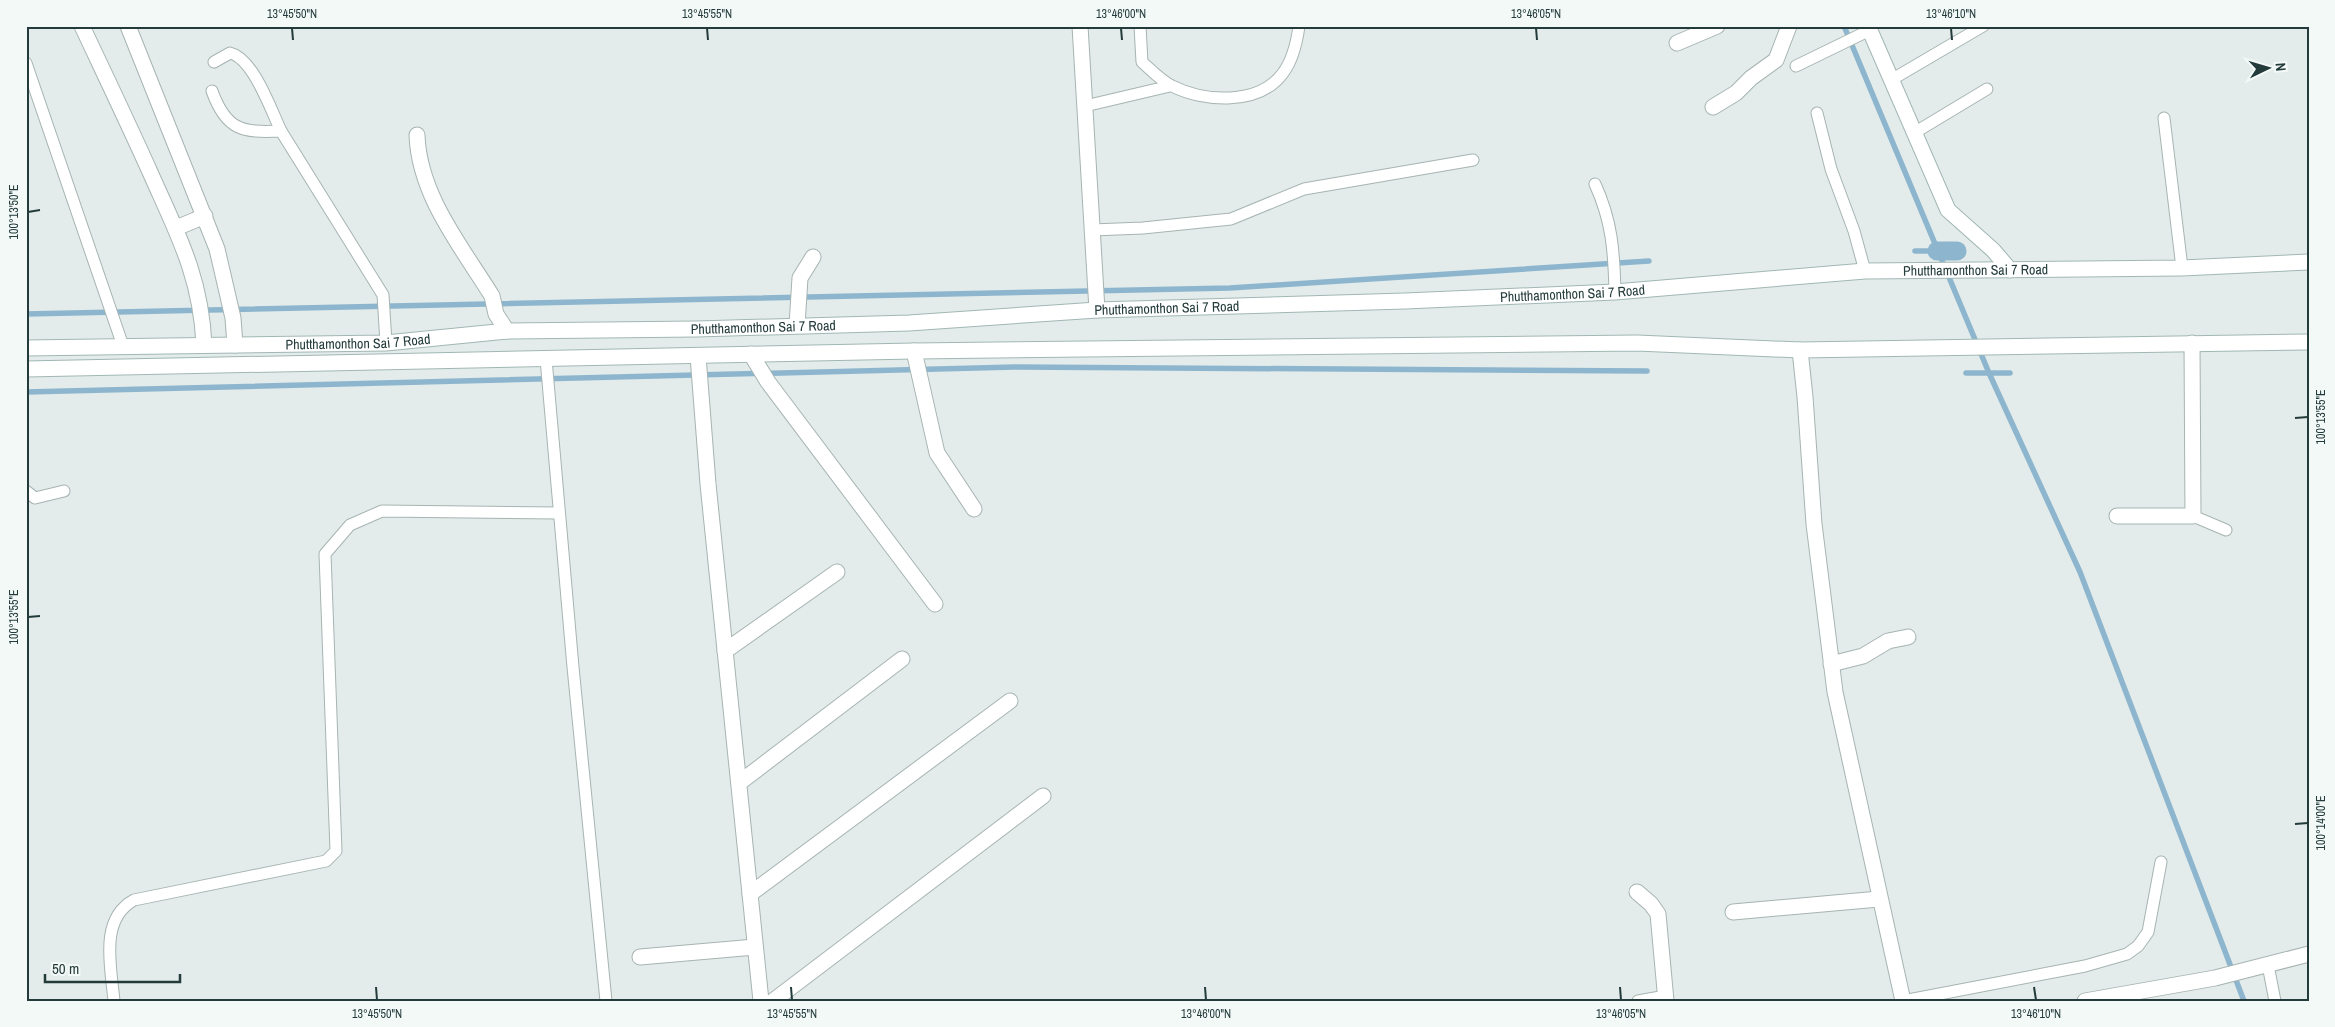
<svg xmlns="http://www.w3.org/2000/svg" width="2335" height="1027" font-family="'Archivo Narrow',sans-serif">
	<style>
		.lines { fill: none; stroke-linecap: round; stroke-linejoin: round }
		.stream { stroke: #8db6ce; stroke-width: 5.5 }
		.canal { stroke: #8db6ce; stroke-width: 19 }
		.lane-casing { stroke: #a6b4b2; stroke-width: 13 }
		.street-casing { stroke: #a6b4b2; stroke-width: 17 }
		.secondary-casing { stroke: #a1b7b4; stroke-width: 17 }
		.lane { stroke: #fff; stroke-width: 11 }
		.street { stroke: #fff; stroke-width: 15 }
		.secondary { stroke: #fff; stroke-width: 15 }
		.ticks { fill: none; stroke: #233c3b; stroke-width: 2 }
		.labels { text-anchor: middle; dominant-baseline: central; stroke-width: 4; stroke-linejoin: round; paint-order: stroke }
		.street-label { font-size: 14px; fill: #233c3b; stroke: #f3f9f7 }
		.neatline { fill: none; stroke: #233c3b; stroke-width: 2 }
		.ticks-label { font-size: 12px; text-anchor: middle; fill: #233c3b }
	</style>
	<rect width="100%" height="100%" fill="#e3ecea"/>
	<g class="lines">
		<g class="stream">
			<polyline points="1844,26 1989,373 2080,572 2244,1001"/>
			<polyline points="1915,251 1937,251"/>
			<polyline points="26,314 1230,288 1649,261"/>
			<polyline points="1966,373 2010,373"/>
			<polyline points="26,392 1015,367 1647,371"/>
		</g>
		<polyline class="canal" points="1937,251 1957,251"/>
		<g class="lane-casing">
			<g id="lane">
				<path d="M 1140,26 L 1142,62 C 1151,70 1161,81 1172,86 C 1204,102 1259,106 1283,73 C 1292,61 1297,41 1299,26"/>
				<path d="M 214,62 L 230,53 C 253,58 271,110 281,131"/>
				<polyline points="26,63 123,346"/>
				<polyline points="1796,66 1870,30"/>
				<polyline points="1891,80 1983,26"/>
				<path d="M 212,91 C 226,130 242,133 281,131 L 383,295 L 386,343"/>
				<polyline points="1085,106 1170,86"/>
				<polyline points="1817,113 1831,169 1854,231 1865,271"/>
				<polyline points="2164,118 2182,268"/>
				<polyline points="1914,133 1987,89"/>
				<path d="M 1595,184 C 1612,221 1614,251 1615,292"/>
				<polyline points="1092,230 1143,228 1231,219 1304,189 1473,160"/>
				<polyline points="546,359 573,667 606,1001"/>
				<polyline points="26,491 35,498 64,491"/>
				<polyline points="2193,516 2226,530"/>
				<polyline points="2268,965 2275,1001"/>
				<path d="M 114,1001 C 111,967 99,919 134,900 L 326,861 L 336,851 L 325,554 L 350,525 L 382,511 L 559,513"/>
				<polyline points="1638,1001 1666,996"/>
				<polyline points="1903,1001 2085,966 2127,954 2138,946 2148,932 2161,862"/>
			</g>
		</g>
		<g class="street-casing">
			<g id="street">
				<path d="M 82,26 C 105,75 128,123 150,172 C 177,233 201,276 204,345"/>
				<polyline points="128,26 217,249 233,318 235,345"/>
				<polyline points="1080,26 1097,310"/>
				<polyline points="1677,43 1717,26"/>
				<polyline points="1713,107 1736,93 1751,78 1776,60 1789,26"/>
				<path d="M 417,135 C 419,195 461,246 492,296 L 496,314 L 507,331"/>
				<polyline points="176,228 205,216"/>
				<polyline points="797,325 800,278 813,257"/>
				<polyline points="1800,350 1805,397 1814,524 1835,692 1903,1001"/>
				<polyline points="914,351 937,453 974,509"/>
				<polyline points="751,354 768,382 935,604"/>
				<polyline points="698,356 708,484 761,1001"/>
				<polyline points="2117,516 2193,516 2192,343"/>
				<polyline points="725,651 837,572"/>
				<polyline points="1831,664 1863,656 1888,641 1908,637"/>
				<polyline points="739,783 902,659"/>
				<polyline points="1637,892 1651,904 1658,914 1666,1001"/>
				<polyline points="750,894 1010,701"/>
				<polyline points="1733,912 1879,899"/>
				<polyline points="640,957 755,947"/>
				<polyline points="773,1001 1043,796"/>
				<polyline points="2085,1001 2215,978 2309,954"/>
			</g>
		</g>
		<g class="secondary-casing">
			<g id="secondary">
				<polyline points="1868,26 1948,210 1993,250 2010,270"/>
				<path id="s1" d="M 26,348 L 386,343 L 507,331 L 697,329 L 909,323 L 1097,310 L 1405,301 L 1615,292 L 1865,271 L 2182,268 L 2309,262"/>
				<polyline points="26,369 914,351 1637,343 1800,350 2309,342"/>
			</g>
		</g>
		<use href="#lane" class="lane"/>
		<use href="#street" class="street"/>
		<use href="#secondary" class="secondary"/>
	</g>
	<path class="ticks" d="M 292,28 L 293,40M 707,28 L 708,40M 1121,28 L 1122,40M 1536,28 L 1537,40M 1951,28 L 1952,40M 28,212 L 40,210M 2295,418 L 2308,417M 28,617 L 40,616M 2295,824 L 2308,823M 376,987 L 377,1000M 791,987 L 792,1000M 1205,987 L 1206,1000M 1620,987 L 1621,1000M 2034,987 L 2036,1000"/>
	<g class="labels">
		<g class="street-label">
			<text stroke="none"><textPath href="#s1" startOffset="1952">Phutthamonthon Sai 7 Road</textPath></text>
			<text stroke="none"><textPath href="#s1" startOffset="1548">Phutthamonthon Sai 7 Road</textPath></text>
			<text stroke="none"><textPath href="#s1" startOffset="1142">Phutthamonthon Sai 7 Road</textPath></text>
			<text stroke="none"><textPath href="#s1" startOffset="738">Phutthamonthon Sai 7 Road</textPath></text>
			<text stroke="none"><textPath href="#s1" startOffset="332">Phutthamonthon Sai 7 Road</textPath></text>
		</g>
	</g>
	<rect width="2335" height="1027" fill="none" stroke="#f3f9f7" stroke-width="55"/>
	<g transform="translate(2268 68) rotate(85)" stroke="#f3f9f7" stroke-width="4" paint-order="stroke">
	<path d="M0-4L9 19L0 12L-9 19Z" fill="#233c3b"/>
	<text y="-8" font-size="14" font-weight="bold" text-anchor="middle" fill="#233c3b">N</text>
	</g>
	<path d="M45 974v8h135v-8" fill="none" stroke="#233c3b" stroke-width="2.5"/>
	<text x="52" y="974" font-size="15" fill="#233c3b" stroke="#f3f9f7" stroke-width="4" paint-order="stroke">50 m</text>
	<rect x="28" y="28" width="2280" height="972" class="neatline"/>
	<g class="ticks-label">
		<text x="292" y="18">13°45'50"N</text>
		<text x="707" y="18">13°45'55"N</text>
		<text x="1121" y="18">13°46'00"N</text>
		<text x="1536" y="18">13°46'05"N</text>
		<text x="1951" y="18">13°46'10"N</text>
		<text transform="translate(14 212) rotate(-90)" y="4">100°13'50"E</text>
		<text transform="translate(2321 417) rotate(-90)" y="4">100°13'55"E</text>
		<text transform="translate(14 617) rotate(-90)" y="4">100°13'55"E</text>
		<text transform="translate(2321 823) rotate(-90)" y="4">100°14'00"E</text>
		<text x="377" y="1018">13°45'50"N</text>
		<text x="792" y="1018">13°45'55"N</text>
		<text x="1206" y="1018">13°46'00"N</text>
		<text x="1621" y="1018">13°46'05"N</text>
		<text x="2036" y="1018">13°46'10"N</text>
	</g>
</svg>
